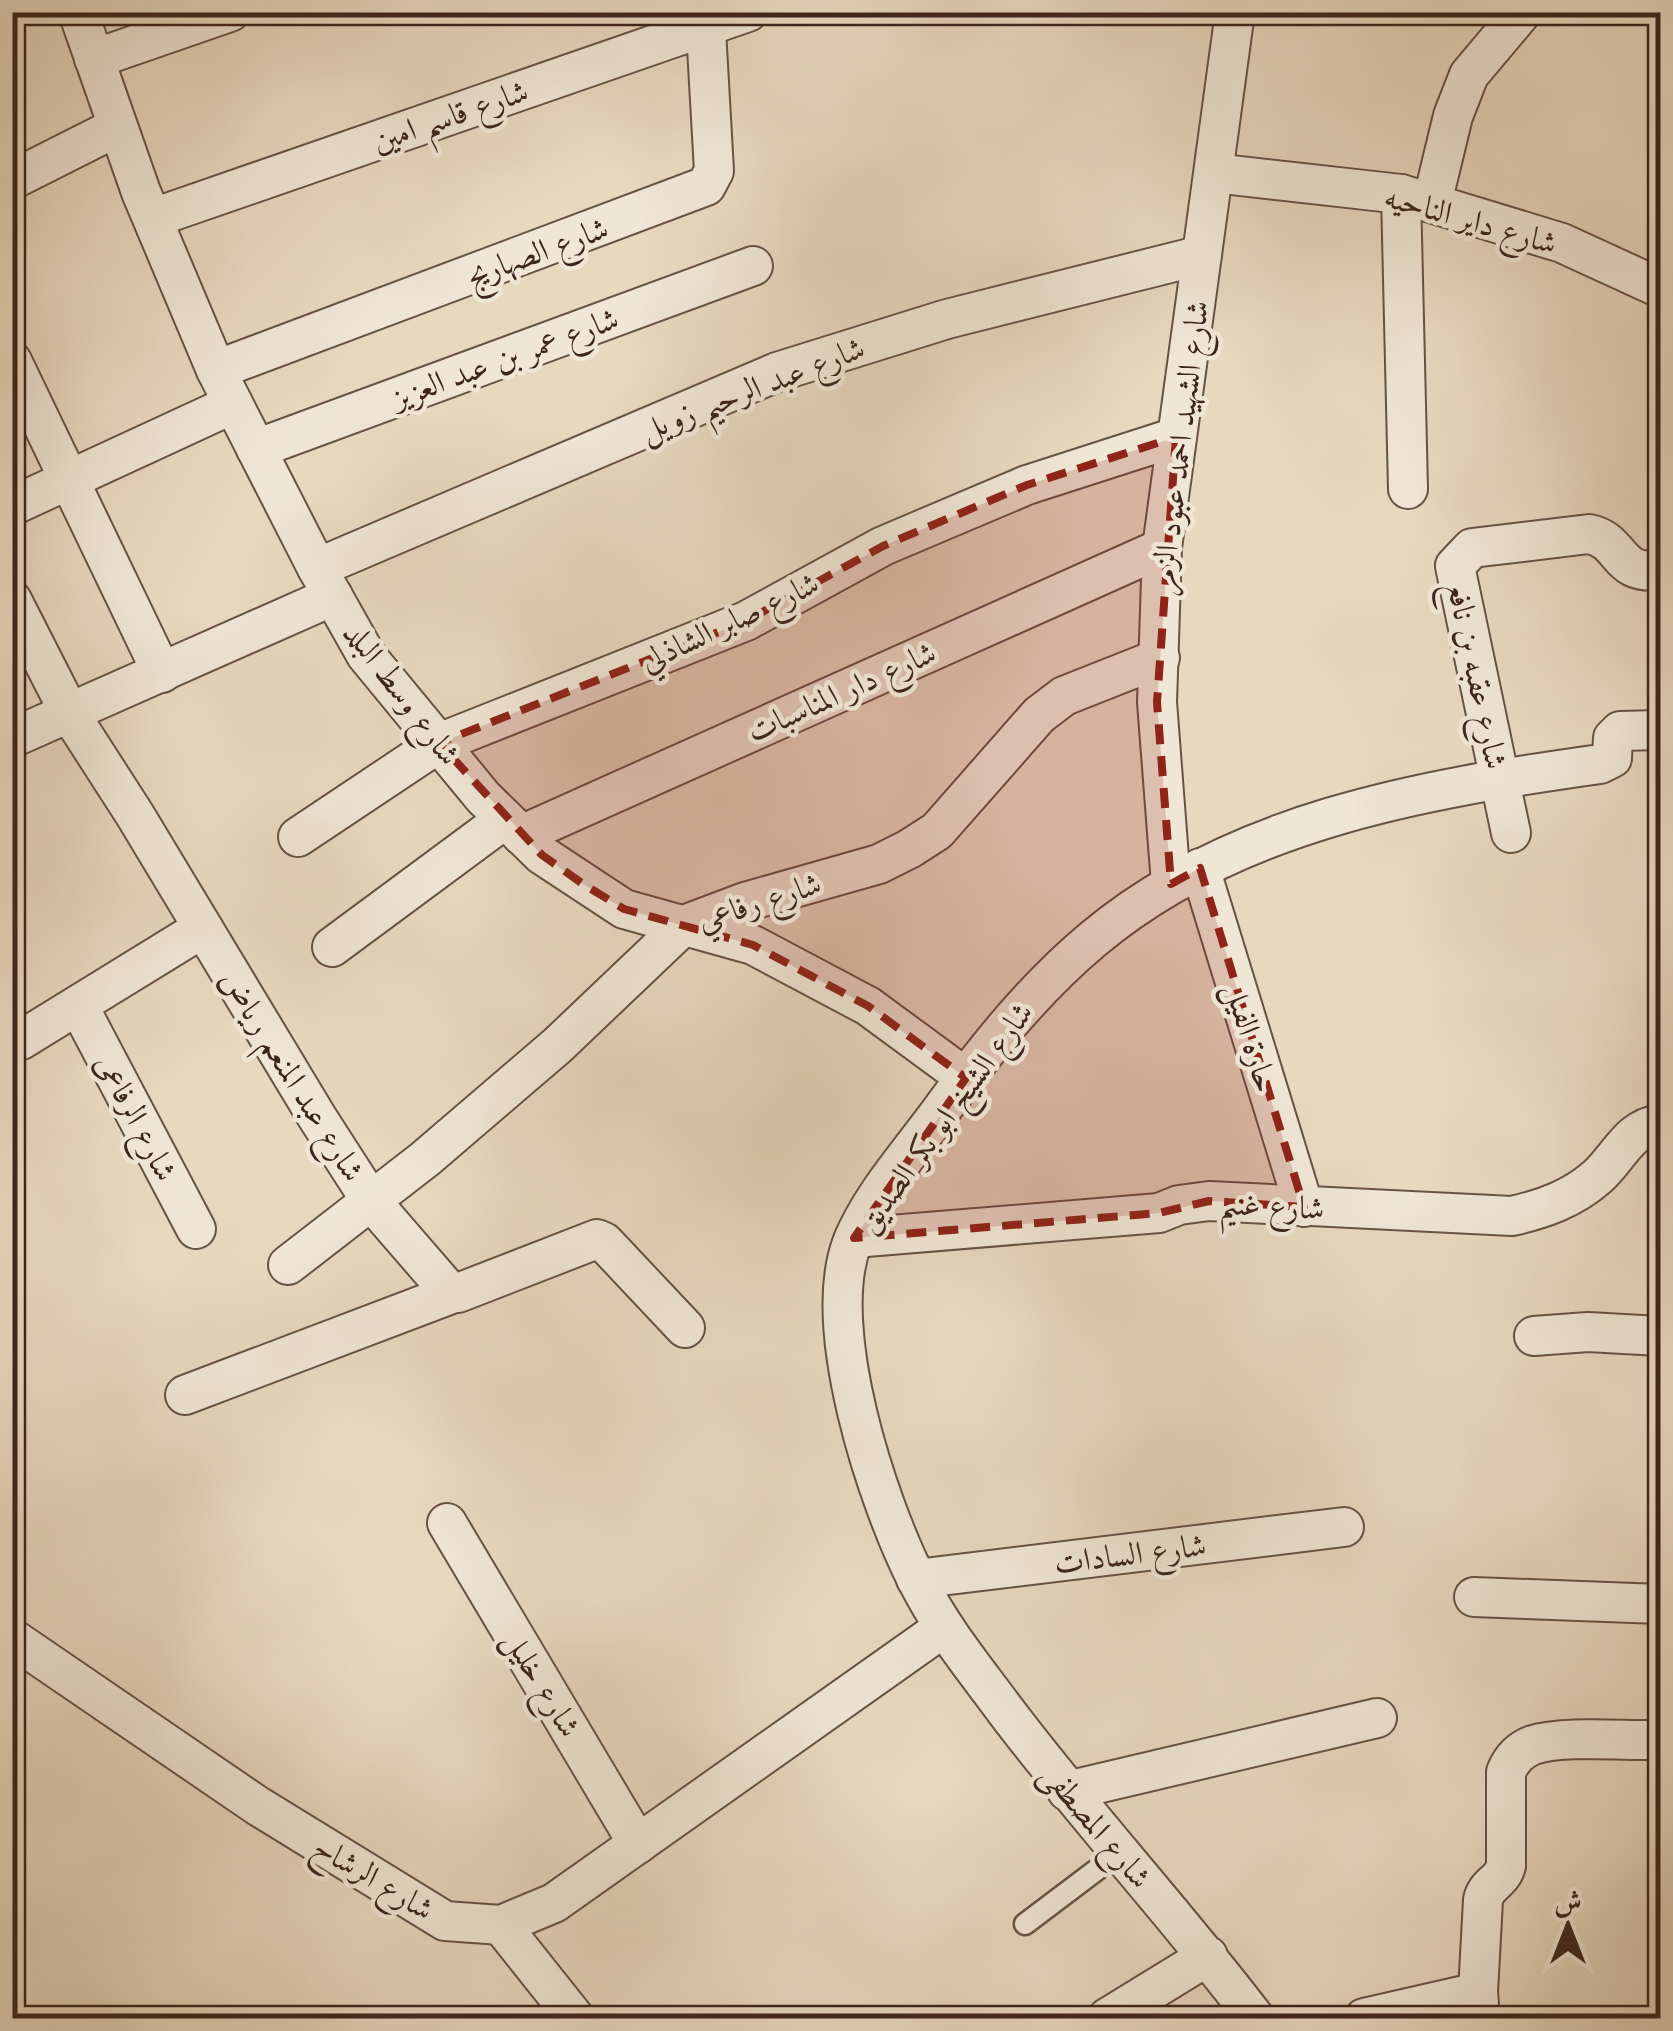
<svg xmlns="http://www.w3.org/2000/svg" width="1673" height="2031" font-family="'Libre Caslon Text',Amiri,serif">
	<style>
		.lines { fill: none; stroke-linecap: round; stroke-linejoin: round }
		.service-casing { stroke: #685246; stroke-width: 25 }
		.minor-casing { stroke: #685246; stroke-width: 42 }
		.service { stroke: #f0e6d6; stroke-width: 20 }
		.minor { stroke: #f0e6d6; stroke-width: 38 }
		.marked { fill: #8f2418; fill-opacity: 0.2; stroke: #8f2418; stroke-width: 8; stroke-dasharray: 20 12; stroke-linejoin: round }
		.labels { text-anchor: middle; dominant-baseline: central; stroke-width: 9; stroke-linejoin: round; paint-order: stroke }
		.street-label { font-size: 32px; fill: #3d251d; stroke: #f0e6d6 }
	</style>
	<rect width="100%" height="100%" fill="#e8d8c0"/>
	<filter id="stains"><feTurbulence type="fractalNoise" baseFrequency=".002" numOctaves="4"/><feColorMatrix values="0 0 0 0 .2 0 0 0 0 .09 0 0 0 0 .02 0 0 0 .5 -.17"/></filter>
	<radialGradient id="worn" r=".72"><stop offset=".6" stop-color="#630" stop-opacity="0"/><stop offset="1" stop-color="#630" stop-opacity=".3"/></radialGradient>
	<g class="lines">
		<g class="service-casing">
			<polyline id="service" points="1025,1924 1119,1853"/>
		</g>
		<g class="minor-casing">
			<g id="minor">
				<polyline points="78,12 141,192 216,370 317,568 366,655 483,797 542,855 624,909 753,945 868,1006 966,1078"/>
				<polyline points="94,59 230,12"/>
				<polyline points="1214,173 1401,194 1562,243 1660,288"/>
				<polyline points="12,180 117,127"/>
				<polyline points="1401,194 1408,489"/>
				<polyline points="1432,203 1453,116 1469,75 1522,12"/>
				<polyline points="153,218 748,12"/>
				<polyline points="12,361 162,673"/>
				<polyline points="216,370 706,186 714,171 705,12"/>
				<polyline points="256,449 753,266"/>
				<polyline points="12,506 233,404"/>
				<polyline points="317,568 777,372 947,319 1202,255"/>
				<polyline points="12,600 70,714 135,815 317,1117 371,1201 448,1290 458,1293 597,1239 604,1242 685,1328"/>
				<polyline points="12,738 333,596"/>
				<path d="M 1511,833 L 1455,566 L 1472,548 L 1589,534 C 1624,541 1615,576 1660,570"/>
				<polyline points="521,835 1162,548"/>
				<polyline points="298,837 439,743 746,621 883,546 1027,485 1176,437"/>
				<polyline points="1200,868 1304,1207"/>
				<polyline points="1171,884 1157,702 1162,548 1235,12"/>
				<polyline points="332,947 505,819"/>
				<polyline points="78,1005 196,1229"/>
				<polyline points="21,1040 203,928"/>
				<path d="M 854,1238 L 1159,1213 L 1179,1205 L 1209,1201 L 1512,1216 C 1543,1209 1572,1199 1597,1177 C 1619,1158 1628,1128 1660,1124"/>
				<polyline points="288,1265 425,1159 558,1045 684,925 745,902 879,864 909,849 937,831 1039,715 1064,696 1160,658"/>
				<polyline points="1534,1336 1588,1332 1660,1336"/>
				<polyline points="185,1395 454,1293"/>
				<polyline points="447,1523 638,1844"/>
				<polyline points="916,1579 1344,1527"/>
				<polyline points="1474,1597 1660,1604"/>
				<polyline points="12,1638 258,1806 445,1921 501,1925 554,1903 943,1628"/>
				<polyline points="1067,1791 1377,1718"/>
				<polyline points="501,1925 575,2018"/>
				<polyline points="1107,2018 1208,1956"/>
				<path d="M 1255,2018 C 1175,1913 1085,1816 1005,1710 C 974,1668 941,1628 917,1580 C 877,1501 820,1328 852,1243 C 870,1196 916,1146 945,1105 C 989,1045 1035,988 1092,940 C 1233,821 1423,789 1600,764 L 1612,758 L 1613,738 L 1620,731 L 1660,730"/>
				<polyline points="1364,2018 1478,1992"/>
				<path d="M 1480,2018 L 1478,1992 L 1483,1900 C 1486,1884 1502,1882 1506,1866 L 1506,1772 C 1511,1760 1519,1750 1533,1745 C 1564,1735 1626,1741 1660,1740"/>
			</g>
		</g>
		<use href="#service" class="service"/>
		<use href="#minor" class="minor"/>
	</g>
	<path class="marked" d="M 1176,437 L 1157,702 L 1171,884 L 1200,868 L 1304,1207 L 1209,1201 L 1159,1213 L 854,1238 L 966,1078 L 868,1006 L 753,945 L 624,909 L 583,884 L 542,855 L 439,743 L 746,621 L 883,546 L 1027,485 Z"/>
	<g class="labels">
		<g class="street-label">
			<text transform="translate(450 115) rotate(-19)">شارع قاسم امين</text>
			<text transform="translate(1471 219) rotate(16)">شارع داير الناحيه</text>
			<text transform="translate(537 251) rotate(-20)">شارع الصهاريج</text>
			<text transform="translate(505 357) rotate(-20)">شارع عمر بن عبد العزيز</text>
			<text transform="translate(752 388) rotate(-21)">شارع عبد الرحيم زويل</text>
			<text transform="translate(1179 447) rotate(-83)">شارع الشهيد احمد عبود الزمر</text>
			<text transform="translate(729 621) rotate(-25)">شارع صابر الشاذلي</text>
			<text transform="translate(1478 675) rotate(78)">شارع عقبه بن نافع</text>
			<text transform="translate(841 691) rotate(-24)">شارع دار المناسبات</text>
			<text transform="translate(403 693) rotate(53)">شارع وسط البلد</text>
			<text transform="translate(759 901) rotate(-18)">شارع رفاعي</text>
			<text transform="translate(1252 1037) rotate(73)">حارة الفيل</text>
			<text transform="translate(293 1075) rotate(58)">شارع عبد المنعم رياض</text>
			<text transform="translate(137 1117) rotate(62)">شارع الرفاعى</text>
			<text transform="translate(944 1117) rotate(-54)">شارع الشيخ ابو بكر الصديق</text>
			<text transform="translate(1272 1205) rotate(3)">شارع غنيم</text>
			<text transform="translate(1130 1553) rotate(-7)">شارع السادات</text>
			<text transform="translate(543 1683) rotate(59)">شارع خليل</text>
			<text transform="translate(1097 1825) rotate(50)">شارع المصطفى</text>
			<text transform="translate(374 1877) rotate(31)">شارع الرشاح</text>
		</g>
	</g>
	<rect width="1673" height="2031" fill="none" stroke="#e8d8c0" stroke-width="50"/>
	<rect x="15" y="15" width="1643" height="2001" fill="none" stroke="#3d251d" stroke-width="5"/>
	<rect x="25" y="25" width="1623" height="1981" fill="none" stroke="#3d251d" stroke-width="2.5"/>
	<g transform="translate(1568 1926)" stroke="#f0e6d6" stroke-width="8" paint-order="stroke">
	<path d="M0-8L18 38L0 25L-18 38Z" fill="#3d251d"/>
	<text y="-15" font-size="28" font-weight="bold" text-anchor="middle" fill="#3d251d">ش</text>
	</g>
	<rect width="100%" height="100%" filter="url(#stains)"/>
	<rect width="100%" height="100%" fill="url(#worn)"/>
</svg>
